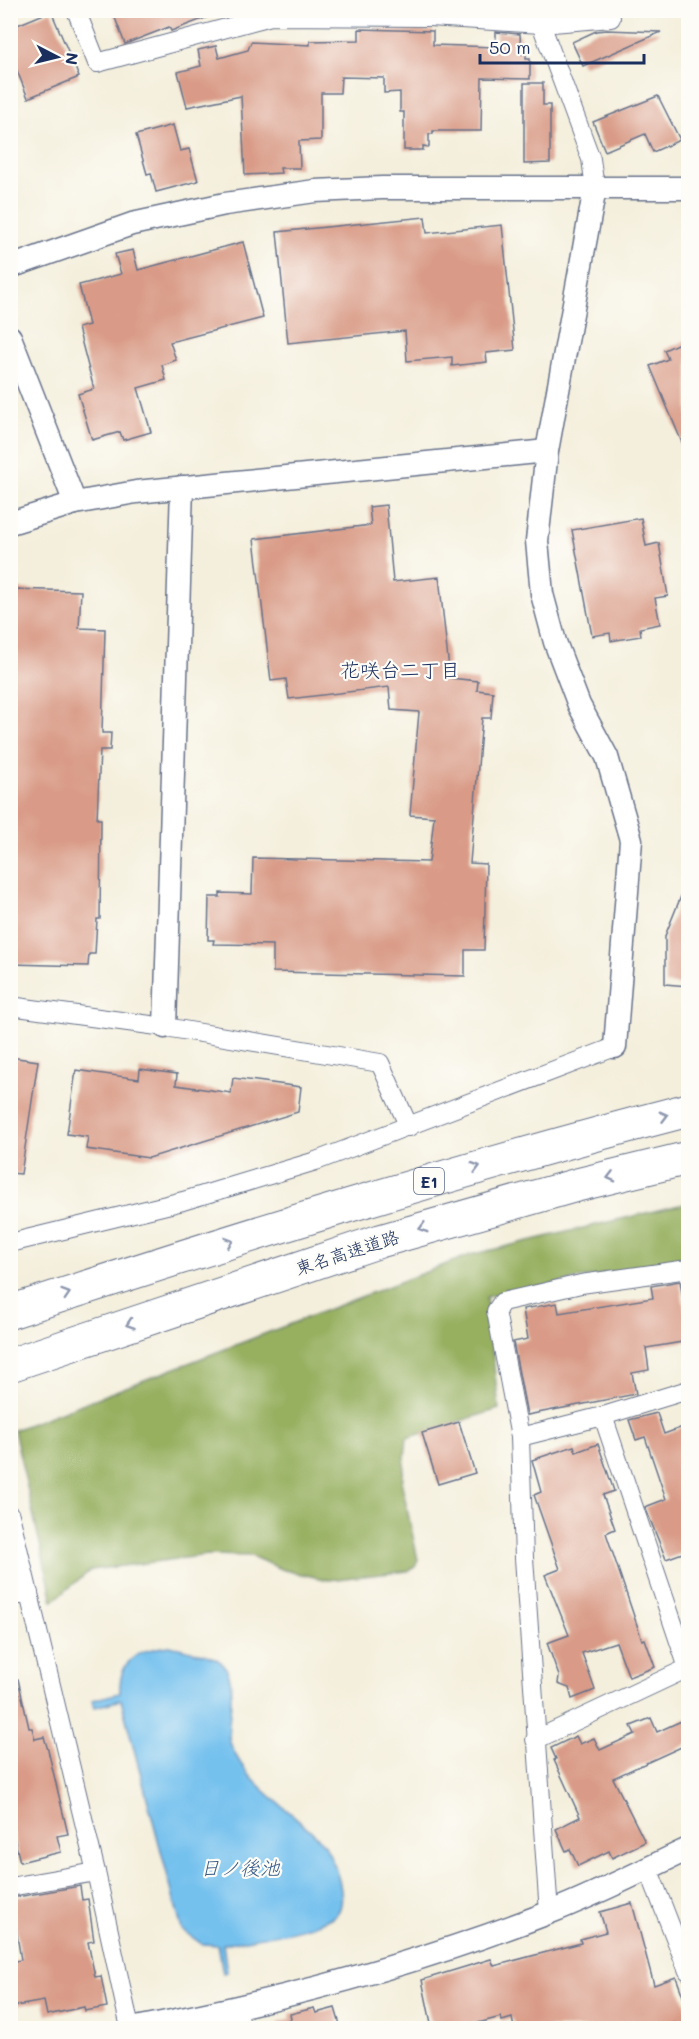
<svg xmlns="http://www.w3.org/2000/svg" width="699" height="2039" font-family="Mali,'Klee One',sans-serif">
	<style>
		.forest { fill: #97b061; stroke: #597060; stroke-width: 1.5 }
		.water { fill: #74c1ee; stroke: #4878a6; stroke-width: 1.5 }
		.building { fill: #d99b87 }
		.lines { fill: none; stroke-linecap: round; stroke-linejoin: round }
		.minor-casing { stroke: #67728a; stroke-width: 20 }
		.tertiary-casing { stroke: #67728a; stroke-width: 25 }
		.motorway-casing { stroke: #67728a; stroke-width: 35 }
		.minor { stroke: #fff; stroke-width: 18 }
		.tertiary { stroke: #fff; stroke-width: 22 }
		.motorway { stroke: #fff; stroke-width: 33 }
		.oneway { stroke: #8d97ae }
		.labels { text-anchor: middle; dominant-baseline: central; stroke-width: 4.5; stroke-linejoin: round; paint-order: stroke }
		.shield { fill: #fdfcf7; stroke: #5f6c8c; stroke-width: 1.5 }
		.shield-label { font-size: 16px; font-weight: bold; fill: #1b2f5e }
		.street-label { font-size: 18px; fill: #1b2f5e; stroke: #fdfcf7 }
		.neighbourhood-label { font-size: 20px; fill: #1b2f5e; stroke: #fdfcf7 }
		.water-label { font-size: 20px; font-style: italic; fill: #365b89; stroke: #fdfcf7 }
	</style>
	<rect width="100%" height="100%" fill="#fdfcf7"/>
	<filter id="ink" filterUnits="userSpaceOnUse"><feTurbulence type="fractalNoise" baseFrequency=".0167" numOctaves="2"/><feDisplacementMap in="SourceGraphic" scale="12" xChannelSelector="R" yChannelSelector="G"/><feConvolveMatrix kernelMatrix="1 2 1 2 8 2 1 2 1" color-interpolation-filters="sRGB"/></filter>
	<filter id="wash" filterUnits="userSpaceOnUse"><feTurbulence type="fractalNoise" baseFrequency=".008" numOctaves="4" result="noise"/><feDisplacementMap in="SourceGraphic" scale="24" xChannelSelector="R" yChannelSelector="G"/><feGaussianBlur stdDeviation="1.35" result="paint"/><feColorMatrix in="noise" values="0 0 0 0 0 0 0 0 0 0 0 0 0 0 0 0 0 1.4 0 .05"/><feComposite in="paint" operator="in"/></filter>
	<g filter="url(#wash)">
		<rect width="100%" height="100%" fill="#f4efdc"/>
		<polygon class="forest" points="688,1203 688,1258 486,1297 499,1409 407,1438 402,1485 418,1560 415,1567 408,1571 328,1580 284,1570 251,1556 208,1555 91,1570 53,1601 14,1430 470,1255"/>
		<path class="water" d="M 170,1646 C 220,1658 236,1655 230,1714 C 229,1724 227,1736 231,1745 C 248,1788 292,1809 321,1841 C 333,1854 352,1905 334,1916 C 305,1933 256,1937 223,1944 L 227,1972 L 223,1973 L 218,1945 L 202,1944 L 182,1930 L 121,1700 L 95,1707 L 92,1700 L 120,1693 C 118,1660 139,1649 170,1646 Z"/>
		<g id="blocks">
			<g class="building">
				<polygon points="112,10 221,10 221,12 171,31 169,27 125,44"/>
				<polygon points="51,11 79,77 28,98 10,53 10,28"/>
				<polygon points="359,29 433,31 433,45 496,47 496,32 520,34 521,54 526,54 526,59 530,59 530,79 482,78 481,131 433,131 433,134 429,134 429,147 423,146 423,150 404,150 404,112 400,112 400,92 384,93 384,78 341,77 340,93 321,93 321,140 299,141 300,168 280,168 281,173 245,175 241,96 187,107 178,72 201,66 198,50 216,46 219,58 248,50 251,42 310,45 310,41 359,40"/>
				<polygon points="607,30 661,32 583,66 572,42 596,31"/>
				<polygon points="524,83 543,83 543,105 550,105 550,163 524,164"/>
				<polygon points="658,96 680,140 653,152 645,134 605,151 593,122"/>
				<polygon points="173,125 180,151 189,149 198,181 156,192 151,173 147,174 136,135"/>
				<polygon points="425,217 427,233 502,225 515,350 486,353 487,362 452,366 452,357 407,361 405,331 288,343 277,232"/>
				<polygon points="243,242 263,318 170,342 176,360 162,365 166,380 138,388 151,432 123,440 120,432 92,440 78,394 94,389 78,328 89,325 79,285 121,274 115,254 133,250 138,270"/>
				<polygon points="688,339 688,457 650,366 668,359 664,350"/>
				<polygon points="386,505 393,582 439,577 450,678 478,681 477,690 493,692 491,718 482,718 470,863 486,864 484,950 465,950 465,976 273,972 273,945 213,944 214,940 208,940 209,897 220,897 220,893 252,894 253,858 429,862 434,817 410,815 419,712 391,710 389,687 289,699 286,679 271,681 254,539 371,525 369,507"/>
				<polygon points="641,518 646,546 659,543 668,596 655,598 660,624 640,628 641,636 611,641 610,633 592,636 572,530"/>
				<polygon points="10,589 81,591 79,628 105,629 102,733 111,733 110,750 100,750 97,819 101,819 100,919 97,919 95,954 89,954 88,966 10,964"/>
				<polygon points="688,879 688,986 665,984 665,936"/>
				<polygon points="10,1057 38,1061 21,1174 10,1173"/>
				<polygon points="140,1069 177,1074 176,1085 231,1093 233,1078 301,1087 298,1112 149,1158 86,1149 88,1137 67,1134 76,1070 139,1079"/>
				<polygon points="680,1281 685,1312 688,1312 688,1341 646,1348 649,1370 632,1373 636,1394 527,1415 513,1342 528,1339 523,1309 557,1303 559,1313 653,1298 651,1286"/>
				<polygon points="657,1413 664,1434 688,1425 688,1551 666,1559 645,1507 666,1499 645,1437 636,1440 629,1420"/>
				<polygon points="459,1422 475,1473 438,1484 422,1433"/>
				<polygon points="598,1444 614,1491 603,1495 615,1529 606,1533 642,1640 645,1639 655,1667 629,1677 616,1642 582,1653 595,1690 572,1699 569,1688 558,1684 559,1676 547,1643 569,1635 545,1575 560,1569 534,1495 541,1492 532,1460 574,1446 576,1452"/>
				<polygon points="18,1679 29,1728 32,1728 35,1739 44,1737 48,1750 68,1834 57,1836 61,1852 20,1862 10,1821 10,1680"/>
				<polygon points="651,1718 657,1732 688,1718 688,1744 613,1778 645,1842 612,1858 609,1851 578,1866 570,1849 566,1851 556,1829 580,1817 554,1760 556,1759 551,1748 576,1736 580,1744 594,1738 600,1750 635,1734 631,1726"/>
				<polygon points="80,1886 82,1900 88,1899 94,1941 88,1942 95,1977 101,1976 107,2007 85,2011 84,2007 47,2015 44,2001 10,2007 10,1962 21,1960 11,1898"/>
				<polygon points="632,1903 654,1985 676,1977 688,2010 688,2028 677,2028 675,2023 647,2028 514,2028 512,2018 502,2021 501,2017 459,2028 432,2028 422,1980 491,1959 494,1966 581,1943 580,1939 606,1932 600,1912"/>
				<polygon points="314,2008 316,2013 335,2008 341,2028 279,2028 278,2023 291,2019 290,2014"/>
			</g>
		</g>
	</g>
	<g filter="url(#ink)">
		<use href="#blocks" fill-opacity="0" stroke="#67728a" stroke-width="1.5"/>
		<g class="lines">
			<g class="minor-casing">
				<g id="minor">
					<polyline points="76,10 97,63 271,16 430,17 541,24 611,18 608,10"/>
					<polyline points="541,24 591,159 595,188"/>
					<polyline points="10,1006 165,1027 380,1063 409,1127"/>
					<polyline points="10,1243 183,1201 316,1161 615,1047"/>
					<polyline points="603,1416 688,1668"/>
					<polyline points="520,1437 603,1416 688,1390"/>
					<polyline points="10,1515 96,1872 130,2028"/>
					<polyline points="10,1596 29,1594"/>
					<polyline points="535,1740 688,1668"/>
					<polyline points="648,1868 688,1971"/>
					<polyline points="10,1887 96,1872"/>
					<polyline points="549,1913 524,1558 520,1437 496,1311 502,1302 581,1284 688,1269"/>
					<polyline points="238,2009 241,2028"/>
				</g>
			</g>
			<g class="tertiary-casing">
				<g id="tertiary">
					<polyline points="595,188 547,451 537,541 542,594 555,642 579,705 607,757 631,840 615,1047"/>
					<polyline points="10,267 132,224 225,204 315,191 382,188 688,188"/>
					<polyline points="10,337 75,503"/>
					<polyline points="10,523 75,503 136,492 547,451"/>
					<polyline points="165,1027 182,487"/>
					<path d="M 136,2028 C 276,2002 414,1965 548,1913 C 595,1895 642,1871 688,1849"/>
				</g>
			</g>
			<g class="motorway-casing">
				<g id="motorway">
					<path d="M 10,1312 C 235,1239 460,1169 688,1110"/>
					<polyline points="10,1365 380,1241 577,1185 688,1158"/>
				</g>
			</g>
			<use href="#minor" class="minor"/>
			<use href="#tertiary" class="tertiary"/>
			<use href="#motorway" class="motorway"/>
		</g>
		<defs><path id="oneway-chevron" d="M-2-3.5L2.5 0L-2 3.5" fill="none" stroke-width="1.6" stroke-linecap="round" stroke-linejoin="round" transform="scale(1.5)"/></defs>
		<g class="oneway">
			<use href="#oneway-chevron" transform="translate(664 1116) rotate(-15)"/>
			<use href="#oneway-chevron" transform="translate(476 1167) rotate(-16)"/>
			<use href="#oneway-chevron" transform="translate(611 1177) rotate(166)"/>
			<use href="#oneway-chevron" transform="translate(423 1228) rotate(164)"/>
			<use href="#oneway-chevron" transform="translate(229 1242) rotate(-17)"/>
			<use href="#oneway-chevron" transform="translate(66 1294) rotate(-18)"/>
			<use href="#oneway-chevron" transform="translate(130 1324) rotate(161)"/>
		</g>
	</g>
	<g class="labels">
		<rect class="shield" x="414" y="1168" width="30" height="26" rx="4.5"/>
		<g class="shield-label">
			<text x="429" y="1181">E1</text>
		</g>
		<g class="street-label">
			<text transform="translate(347 1252) rotate(-18)">東名高速道路</text>
		</g>
		<g class="neighbourhood-label">
			<text x="400" y="669">花咲台二丁目</text>
		</g>
		<g class="water-label">
			<text x="240" y="1867">日ノ後池</text>
		</g>
	</g>
	<rect width="699" height="2039" fill="none" stroke="#fdfcf7" stroke-width="36"/>
	<g transform="translate(57 57) rotate(97)" stroke="#fdfcf7" stroke-width="4.5" paint-order="stroke">
	<path d="M0-4.5L10 22L0 15L-10 22Z" fill="#1b2f5e"/>
	<text y="-9" font-size="16" font-weight="bold" text-anchor="middle" fill="#1b2f5e">N</text>
	</g>
	<path d="M480 54v9h164v-9" fill="none" stroke="#1b2f5e" stroke-width="3"/>
	<text x="489" y="54" font-size="18" fill="#1b2f5e" stroke="#fdfcf7" stroke-width="4.5" paint-order="stroke">50 m</text>
</svg>
